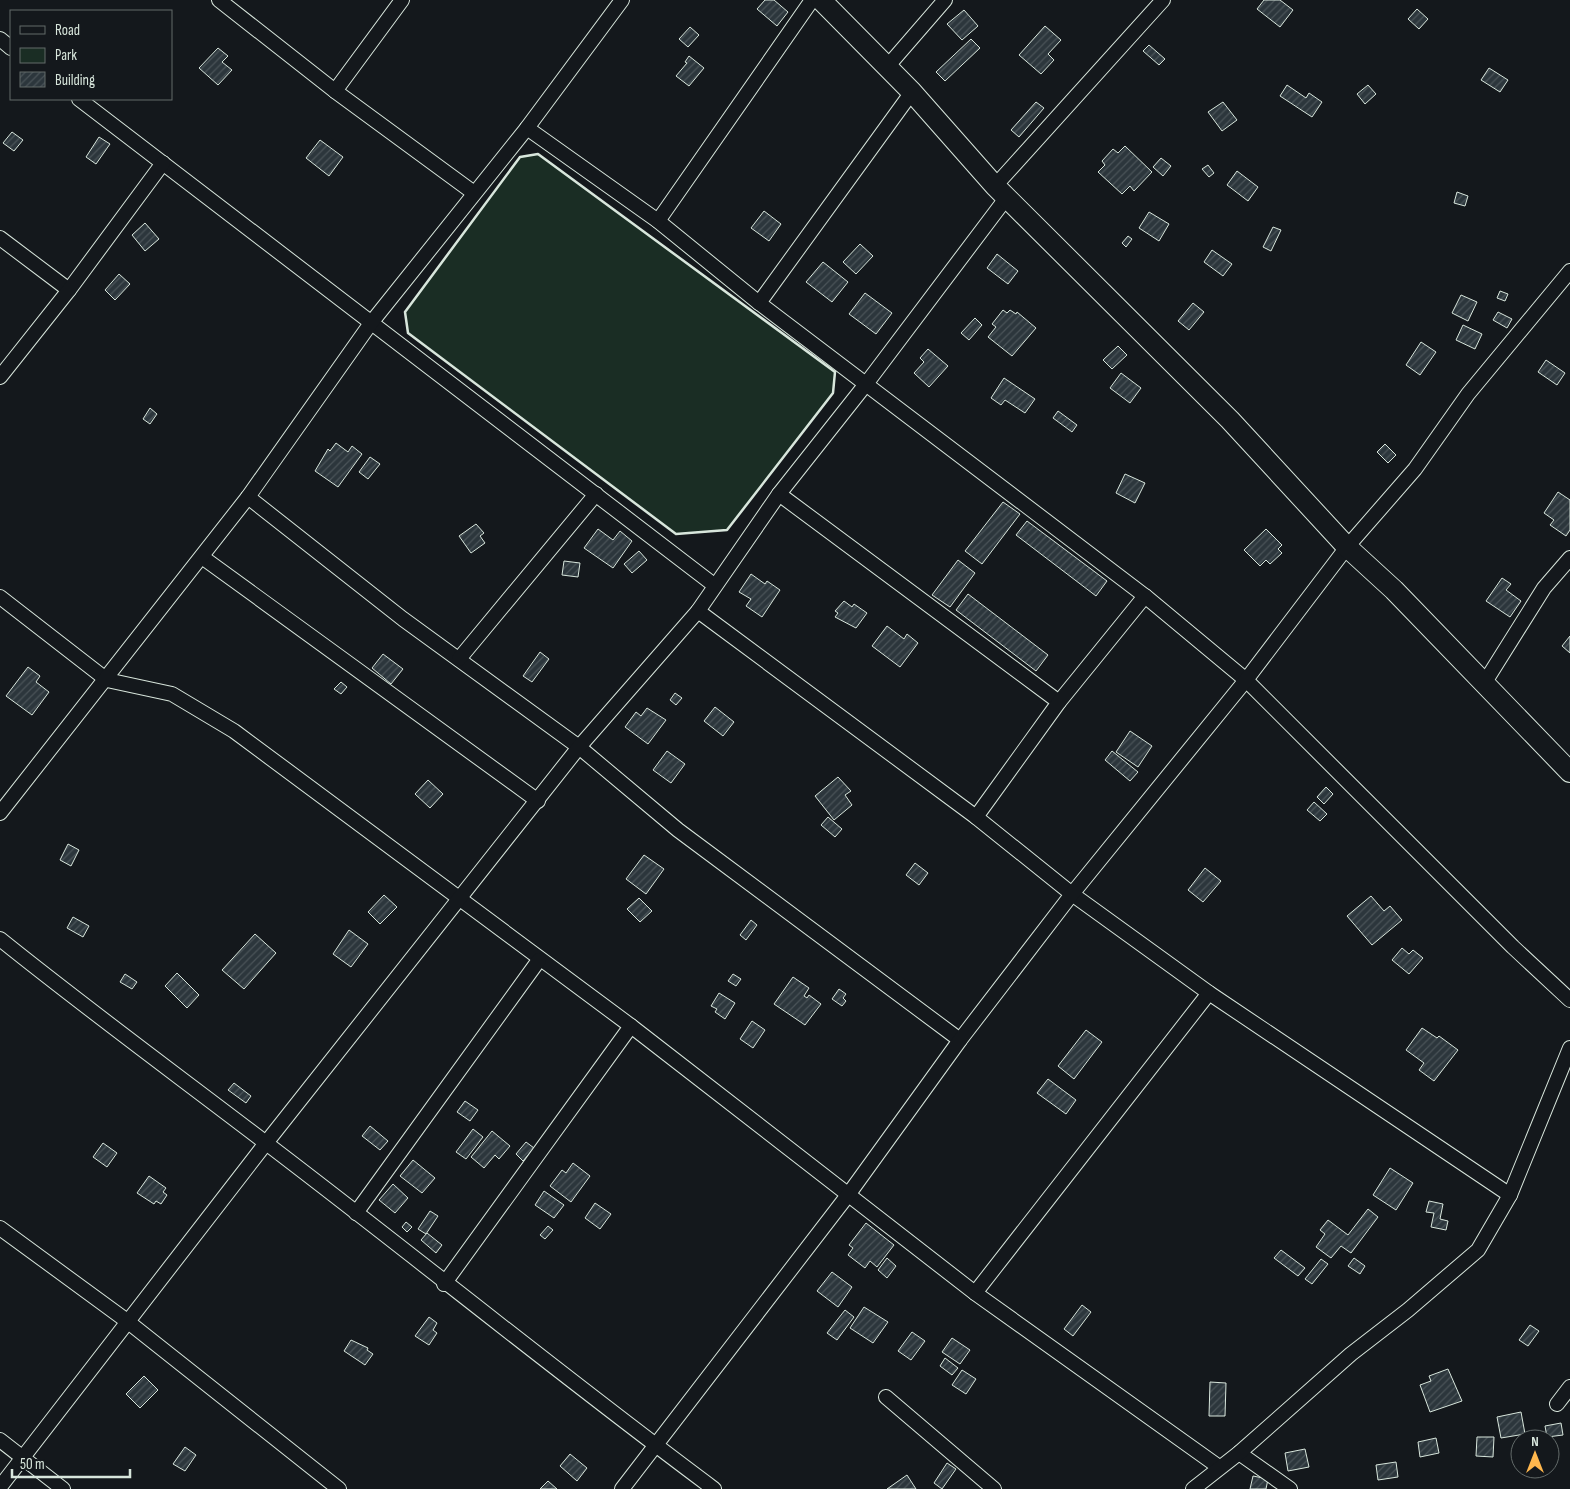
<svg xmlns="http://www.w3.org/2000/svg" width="1570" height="1489" font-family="'Sofia Sans Condensed',sans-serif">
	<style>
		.green { fill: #1a2d24; stroke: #939e99 }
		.building { fill: url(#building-hatch); stroke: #d8e6dc }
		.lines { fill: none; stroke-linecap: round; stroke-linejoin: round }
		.street-casing { stroke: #d8e6dc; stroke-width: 16 }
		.secondary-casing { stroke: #d8e6dc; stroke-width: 22 }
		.street { stroke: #14181c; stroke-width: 14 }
		.secondary { stroke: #14181c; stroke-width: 20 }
		.wall { stroke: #d8e6dc; stroke-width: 2.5 }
	</style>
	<defs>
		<pattern id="building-hatch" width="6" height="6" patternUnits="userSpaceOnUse" patternTransform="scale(1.25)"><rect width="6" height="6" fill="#2c363c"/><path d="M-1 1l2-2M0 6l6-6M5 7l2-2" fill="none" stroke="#4a5358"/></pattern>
	</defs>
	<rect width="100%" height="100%" fill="#14181c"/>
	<polygon class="green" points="538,154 835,372 833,393 727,530 676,534 408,333 405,312 520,157"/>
	<g class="building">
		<polygon points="765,0 774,0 788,12 777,26 757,9"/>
		<polygon points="1264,0 1280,0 1293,10 1280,27 1257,9"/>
		<polygon points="1417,9 1428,19 1419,29 1408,19"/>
		<polygon points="964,10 978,26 962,40 947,24"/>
		<polygon points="1045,26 1061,40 1048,54 1054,60 1041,74 1019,55"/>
		<polygon points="690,27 699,35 688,47 679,39"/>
		<polygon points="971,39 980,48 945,81 936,72"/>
		<polygon points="1149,45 1165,59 1159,65 1143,51"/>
		<polygon points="218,48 228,56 222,62 232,70 218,85 199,68"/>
		<polygon points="689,56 704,68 689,86 676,76 687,63 685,62"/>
		<polygon points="1489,68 1508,80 1500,92 1481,80"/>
		<polygon points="1287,85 1306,98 1309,93 1322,102 1312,117 1280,96"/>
		<polygon points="1368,85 1376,94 1365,104 1357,94"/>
		<polygon points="1036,102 1044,108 1019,137 1011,130"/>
		<polygon points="1223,102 1237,120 1222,131 1208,112"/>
		<polygon points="12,132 23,140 14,151 3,143"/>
		<polygon points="99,137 110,144 96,164 86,157"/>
		<polygon points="320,140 343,157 329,176 306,158"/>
		<polygon points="1125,146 1152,172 1134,191 1130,186 1122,194 1098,172 1105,165 1102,161 1113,149 1118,153"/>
		<polygon points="1161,158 1171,166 1163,176 1153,167"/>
		<polygon points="1208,165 1214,173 1209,177 1202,169"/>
		<polygon points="1237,171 1258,187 1248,201 1227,185"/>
		<polygon points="1457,192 1468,196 1465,206 1454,203"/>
		<polygon points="764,211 781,224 769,241 751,228"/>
		<polygon points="1149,212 1169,224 1159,241 1139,228"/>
		<polygon points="145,223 159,239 145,251 132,235"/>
		<polygon points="1273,227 1281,230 1271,251 1263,247"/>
		<polygon points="1128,236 1132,239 1126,247 1122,243"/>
		<polygon points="860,244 873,256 856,274 843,262"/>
		<polygon points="1212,250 1232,264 1223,276 1204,262"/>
		<polygon points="997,254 1018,271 1008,284 987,268"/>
		<polygon points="823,262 848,282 832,302 806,282"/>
		<polygon points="119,274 130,284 115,300 105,290"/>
		<polygon points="1500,291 1508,294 1505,301 1497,298"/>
		<polygon points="865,293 892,313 876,334 849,314"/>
		<polygon points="1461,295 1477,302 1468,321 1452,313"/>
		<polygon points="1193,303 1204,312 1189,330 1178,321"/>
		<polygon points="1003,310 1007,313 1010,310 1016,314 1017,312 1036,328 1012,356 988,337 996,327 992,324"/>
		<polygon points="1498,312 1512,319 1507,328 1493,320"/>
		<polygon points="975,318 982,325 969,340 961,333"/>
		<polygon points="1463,325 1482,334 1475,349 1456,340"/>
		<polygon points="1421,342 1436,352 1420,375 1406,365"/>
		<polygon points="1118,346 1127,355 1112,369 1103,360"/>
		<polygon points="928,349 948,366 929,387 914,373 924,362 920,358"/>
		<polygon points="1546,360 1565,373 1557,385 1538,372"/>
		<polygon points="1121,373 1141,388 1130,403 1110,388"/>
		<polygon points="1004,378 1035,399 1025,413 1005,400 1001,405 991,398"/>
		<polygon points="150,408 157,414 150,424 143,419"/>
		<polygon points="1058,411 1077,425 1072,432 1053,418"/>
		<polygon points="336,443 348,452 352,446 362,454 338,487 315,471 328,449 330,451"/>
		<polygon points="1385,444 1396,455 1388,463 1377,452"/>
		<polygon points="370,457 380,464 368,479 359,472"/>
		<polygon points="1125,474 1145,483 1135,503 1116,493"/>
		<polygon points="1558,492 1570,500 1570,530 1566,536 1550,525 1554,520 1544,513"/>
		<polygon points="1003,502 1020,514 982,564 965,551"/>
		<polygon points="1027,521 1107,581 1096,596 1016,535"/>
		<polygon points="476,524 484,533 480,536 485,543 471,553 459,536"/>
		<polygon points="598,529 613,540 620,531 632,541 613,568 584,548"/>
		<polygon points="1266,529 1282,545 1278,549 1282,553 1270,564 1266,560 1260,566 1244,550"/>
		<polygon points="639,551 647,560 632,573 624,564"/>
		<polygon points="958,560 975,573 950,607 932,595"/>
		<polygon points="564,561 580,563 578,577 562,575"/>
		<polygon points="751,574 765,584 767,581 780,590 762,617 746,606 751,599 739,592"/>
		<polygon points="1502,578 1511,584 1506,590 1521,601 1510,617 1486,601"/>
		<polygon points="968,594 1048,655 1036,671 956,610"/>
		<polygon points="844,601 852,607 854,604 867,613 856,628 835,617 838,613 835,611"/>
		<polygon points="887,626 904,639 907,634 918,643 900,667 872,646"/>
		<polygon points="1570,636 1570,653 1562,646"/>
		<polygon points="540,652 549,659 532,682 523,676"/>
		<polygon points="383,654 403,669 391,684 372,668"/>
		<polygon points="28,667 40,676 36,682 49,692 32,715 6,696"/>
		<polygon points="341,682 347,687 341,694 334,689"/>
		<polygon points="675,693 682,698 676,705 670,700"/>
		<polygon points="715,707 734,722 723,736 704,721"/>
		<polygon points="647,708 666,720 648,744 625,727 636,712 641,716"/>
		<polygon points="1130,731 1152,746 1138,767 1116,752"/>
		<polygon points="667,751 685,764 671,783 653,770"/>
		<polygon points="1112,751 1138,772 1130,781 1105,760"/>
		<polygon points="838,777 851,791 845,795 852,805 834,820 815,796"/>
		<polygon points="428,780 443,794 430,808 415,794"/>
		<polygon points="1326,787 1333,794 1324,804 1317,797"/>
		<polygon points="1314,802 1327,814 1320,821 1307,810"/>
		<polygon points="828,817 842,829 835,837 821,825"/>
		<polygon points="68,844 79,850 71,866 60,860"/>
		<polygon points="644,855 664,869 646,894 626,879"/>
		<polygon points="915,863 928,873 919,885 906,875"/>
		<polygon points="1205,868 1221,881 1203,902 1188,890"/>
		<polygon points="384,895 397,907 380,924 368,912"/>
		<polygon points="1371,896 1384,911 1390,906 1402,920 1372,945 1347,916"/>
		<polygon points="639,898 652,911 640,922 627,909"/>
		<polygon points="73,917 89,926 83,937 67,928"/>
		<polygon points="751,920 757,925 746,940 740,935"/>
		<polygon points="349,930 368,944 351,967 333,954"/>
		<polygon points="255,934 276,953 244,989 222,970"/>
		<polygon points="1402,948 1409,954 1413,950 1423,958 1409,974 1392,960"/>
		<polygon points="177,973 199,995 187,1008 165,986"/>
		<polygon points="125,974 137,982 132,989 120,982"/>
		<polygon points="733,974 741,979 736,986 728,981"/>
		<polygon points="793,977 809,988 804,996 807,998 809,995 821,1004 805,1025 774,1004"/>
		<polygon points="839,989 846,994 843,998 846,1001 842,1006 832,999"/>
		<polygon points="719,993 735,1003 725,1019 715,1012 717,1009 711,1006"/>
		<polygon points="752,1021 765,1030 753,1048 740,1039"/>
		<polygon points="1422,1028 1437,1038 1439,1036 1458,1050 1434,1081 1419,1070 1424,1063 1406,1050"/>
		<polygon points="1086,1030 1102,1042 1074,1079 1058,1066"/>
		<polygon points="1048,1079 1076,1100 1066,1114 1037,1093"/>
		<polygon points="234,1083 251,1096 246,1103 228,1090"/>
		<polygon points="465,1101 478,1110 470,1121 457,1112"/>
		<polygon points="370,1126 388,1141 380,1150 362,1136"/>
		<polygon points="473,1129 483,1137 466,1159 456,1152"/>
		<polygon points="492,1131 510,1146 499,1159 495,1155 484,1168 471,1157"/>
		<polygon points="526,1142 534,1148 523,1161 516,1154"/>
		<polygon points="103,1143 117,1153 107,1167 93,1157"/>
		<polygon points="413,1160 435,1178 422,1193 400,1176"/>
		<polygon points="573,1163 590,1176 571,1202 550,1186 562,1170 566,1173"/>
		<polygon points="1390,1168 1413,1183 1396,1210 1373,1195"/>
		<polygon points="149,1176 166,1188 163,1192 167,1195 161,1204 156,1201 154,1204 137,1193"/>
		<polygon points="393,1184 408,1198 395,1213 379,1200"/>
		<polygon points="544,1191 564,1205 554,1218 535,1205"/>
		<polygon points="1429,1201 1443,1204 1440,1219 1448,1221 1446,1230 1431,1227 1434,1213 1426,1212"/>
		<polygon points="595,1203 611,1214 600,1229 585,1218"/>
		<polygon points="1368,1209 1378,1217 1351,1253 1341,1246 1331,1258 1316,1247 1325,1234 1320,1230 1328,1220 1348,1235"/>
		<polygon points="430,1211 438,1216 426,1234 418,1229"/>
		<polygon points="406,1222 412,1227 407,1232 402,1227"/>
		<polygon points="866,1223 894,1245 877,1267 870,1261 865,1268 848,1255 853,1248 849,1245"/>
		<polygon points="548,1226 553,1230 545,1239 540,1235"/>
		<polygon points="427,1233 442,1245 436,1253 421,1240"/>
		<polygon points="1281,1250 1305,1268 1298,1276 1274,1258"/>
		<polygon points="887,1258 896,1266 887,1278 878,1270"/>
		<polygon points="1354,1258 1365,1266 1360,1274 1348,1266"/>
		<polygon points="1321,1259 1328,1264 1312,1284 1305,1279"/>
		<polygon points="832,1272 852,1287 838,1307 817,1291"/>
		<polygon points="1082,1305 1091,1312 1073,1336 1064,1329"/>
		<polygon points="864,1307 888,1322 873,1343 850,1328"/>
		<polygon points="845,1310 854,1317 837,1340 827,1333"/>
		<polygon points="429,1317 437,1323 433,1330 437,1333 429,1345 415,1336"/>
		<polygon points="1530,1325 1539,1331 1528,1346 1519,1340"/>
		<polygon points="912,1332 925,1341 911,1360 898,1351"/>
		<polygon points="952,1338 970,1350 960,1364 942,1352"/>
		<polygon points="351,1340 368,1348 367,1350 373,1354 365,1365 344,1351"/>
		<polygon points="945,1358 958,1368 952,1375 940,1366"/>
		<polygon points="1448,1369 1462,1401 1430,1412 1420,1385 1431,1381 1429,1376"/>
		<polygon points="962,1370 976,1379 966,1394 952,1385"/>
		<polygon points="144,1376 158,1390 140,1408 126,1394"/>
		<polygon points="1210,1382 1226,1383 1225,1416 1209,1416"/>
		<polygon points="1521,1412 1525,1434 1501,1438 1497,1417"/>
		<polygon points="1561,1423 1563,1435 1547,1437 1545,1426"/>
		<polygon points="1477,1437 1494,1437 1493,1457 1476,1456"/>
		<polygon points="1436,1438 1439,1453 1420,1457 1418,1442"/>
		<polygon points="185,1447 196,1455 185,1471 173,1464"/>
		<polygon points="1305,1449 1309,1467 1288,1471 1285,1453"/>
		<polygon points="570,1454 587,1468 577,1481 560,1466"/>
		<polygon points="1396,1462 1398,1477 1378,1480 1376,1465"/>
		<polygon points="947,1463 956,1469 942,1489 934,1483"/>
		<polygon points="907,1475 916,1489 887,1489"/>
		<polygon points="1253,1476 1268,1479 1266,1489 1250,1489"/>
		<polygon points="548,1481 557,1489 540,1489"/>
	</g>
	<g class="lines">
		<g class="street-casing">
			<g id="street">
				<polyline points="219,0 335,91 474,193"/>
				<polyline points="0,39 11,48"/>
				<polyline points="887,67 945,0"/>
				<polyline points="335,91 402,0"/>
				<polyline points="79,99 714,585"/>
				<polyline points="527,128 658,221 759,303 1145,596 1246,680 1513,947 1570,1000"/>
				<polyline points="995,186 1163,0"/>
				<polyline points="658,221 812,0"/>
				<polyline points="0,238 69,290"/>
				<polyline points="759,303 912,92"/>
				<polyline points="0,377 69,290 163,163"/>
				<polyline points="779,494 1059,702"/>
				<polyline points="248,497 403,619 579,747 678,830 960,1040"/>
				<polyline points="202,557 538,801"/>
				<polyline points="0,597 107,680 172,694 234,731 631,1026 975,1293 1219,1467"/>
				<polyline points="698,611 976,817 1072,894 1209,993 1510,1195"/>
				<polyline points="459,659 596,494"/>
				<polyline points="1485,682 1544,588 1570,558"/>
				<polyline points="0,813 248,497 371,323 527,128 622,0"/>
				<polyline points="976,817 1059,702 1145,596"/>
				<path d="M 0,939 C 87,1009 177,1075 266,1143 C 416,1257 562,1376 714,1489"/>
				<polyline points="356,1213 539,960"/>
				<polyline points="0,1228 127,1321 339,1489"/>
				<polyline points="444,1284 631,1026"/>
				<polyline points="975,1293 1209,993"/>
				<polyline points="886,1397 994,1489"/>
				<polyline points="1557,1404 1570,1387"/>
				<polyline points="0,1440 63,1489"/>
				<polyline points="1239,1453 1290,1489"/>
				<polyline points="0,1487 266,1143 579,747 698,611 779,494 866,384 1007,197"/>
				<polyline points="622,1489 848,1195 960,1040 1072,894 1246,680 1347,547 1415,469 1468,394 1570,271"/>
				<polyline points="1193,1489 1239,1453 1351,1354 1408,1310 1478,1250 1510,1195 1570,1048"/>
			</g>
		</g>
		<g class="secondary-casing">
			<polyline id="secondary" points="821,0 912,92 995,186 1230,420 1347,547 1394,590 1570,772"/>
		</g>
		<use href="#street" class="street"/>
		<use href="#secondary" class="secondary"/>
		<polygon class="wall" points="538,154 835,372 833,393 727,530 676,534 408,333 405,312 520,157"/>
	</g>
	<rect x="10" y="10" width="162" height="90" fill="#14181c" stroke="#626a69"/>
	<rect x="20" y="26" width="25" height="8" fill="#14181c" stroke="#626a69"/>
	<text x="55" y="35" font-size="15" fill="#d8e6dc">Road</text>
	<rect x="20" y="48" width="25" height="15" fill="#1a2d24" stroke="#626a69"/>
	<text x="55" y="60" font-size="15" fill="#d8e6dc">Park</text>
	<rect x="20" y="72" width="25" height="15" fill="url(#building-hatch)" stroke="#626a69"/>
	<text x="55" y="85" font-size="15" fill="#d8e6dc">Building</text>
	<g transform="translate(1535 1454)"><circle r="24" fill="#14181c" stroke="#626a69"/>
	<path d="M0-4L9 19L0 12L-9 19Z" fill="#ffb74d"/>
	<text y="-8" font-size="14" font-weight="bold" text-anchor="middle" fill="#d8e6dc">N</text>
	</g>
	<path d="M12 1469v8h118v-8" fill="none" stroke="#d8e6dc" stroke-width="2.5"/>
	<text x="20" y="1469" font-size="15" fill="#d8e6dc" stroke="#14181c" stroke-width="4" paint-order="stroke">50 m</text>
</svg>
